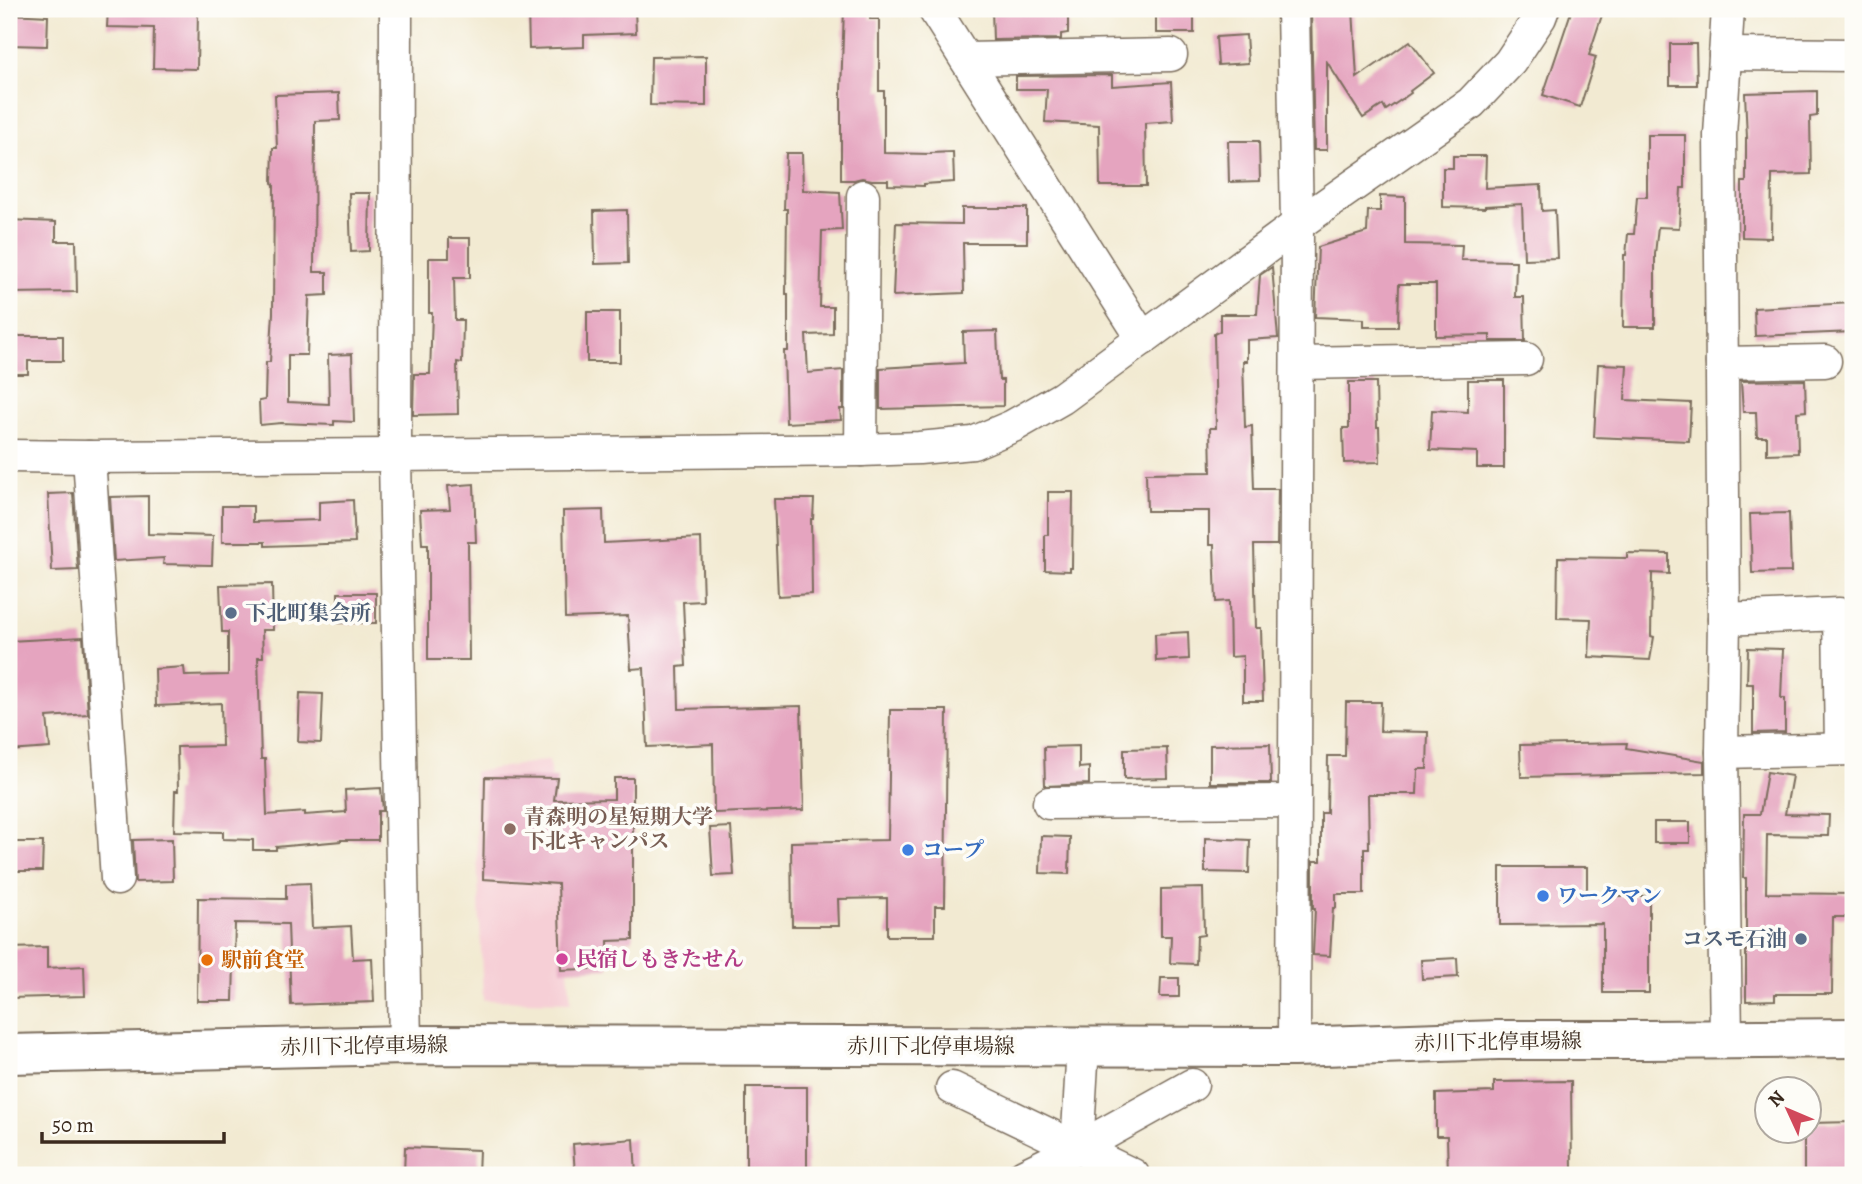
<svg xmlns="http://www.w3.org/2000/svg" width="1862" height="1184" font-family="Alegreya,'Noto Serif JP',serif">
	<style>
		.built { fill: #f6cfd6 }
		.building { fill: #e5a4bf }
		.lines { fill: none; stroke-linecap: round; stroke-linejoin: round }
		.minor-casing { stroke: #7b6d5d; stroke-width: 35 }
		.major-casing { stroke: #7b6d5d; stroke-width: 42 }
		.minor { stroke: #fff; stroke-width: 32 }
		.major { stroke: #fff; stroke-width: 38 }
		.service-dot { fill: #5c6f8a; stroke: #fdfcf7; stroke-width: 2.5 }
		.education-dot { fill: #8d6e63; stroke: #fdfcf7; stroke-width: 2.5 }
		.shop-dot { fill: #3f7fe0; stroke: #fdfcf7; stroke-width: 2.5 }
		.hotel-dot { fill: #d1479c; stroke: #fdfcf7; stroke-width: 2.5 }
		.food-dot { fill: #e8710a; stroke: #fdfcf7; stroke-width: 2.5 }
		.labels { text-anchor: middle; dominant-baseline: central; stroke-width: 7; stroke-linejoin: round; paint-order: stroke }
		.service-label { font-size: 21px; font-weight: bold; fill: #4e5e75; stroke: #fdfcf7; text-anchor: start }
		.education-label { font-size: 21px; font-weight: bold; fill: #785e54; stroke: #fdfcf7; text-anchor: start }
		.shop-label { font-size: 21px; font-weight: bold; fill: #366cbe; stroke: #fdfcf7; text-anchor: start }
		.hotel-label { font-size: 21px; font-weight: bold; fill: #b23c85; stroke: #fdfcf7; text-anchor: start }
		.food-label { font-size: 21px; font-weight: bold; fill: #c56008; stroke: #fdfcf7; text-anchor: start }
		.street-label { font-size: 21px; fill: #3b2a1e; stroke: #fdfcf7 }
	</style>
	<rect width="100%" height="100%" fill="#fdfcf7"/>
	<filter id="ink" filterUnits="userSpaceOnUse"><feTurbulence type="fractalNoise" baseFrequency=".0143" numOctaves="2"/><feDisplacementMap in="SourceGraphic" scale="14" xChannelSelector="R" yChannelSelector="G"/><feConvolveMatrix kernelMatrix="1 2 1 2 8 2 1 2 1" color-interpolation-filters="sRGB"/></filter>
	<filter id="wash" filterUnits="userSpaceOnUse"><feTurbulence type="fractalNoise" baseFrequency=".00686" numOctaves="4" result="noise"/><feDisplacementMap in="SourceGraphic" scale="28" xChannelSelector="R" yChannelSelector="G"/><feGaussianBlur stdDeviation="1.57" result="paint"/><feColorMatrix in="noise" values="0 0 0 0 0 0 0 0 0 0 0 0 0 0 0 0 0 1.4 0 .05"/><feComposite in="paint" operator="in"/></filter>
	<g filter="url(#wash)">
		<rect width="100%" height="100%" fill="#f2ead2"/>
		<polygon class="built" points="549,760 571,1002 483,1000 474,772"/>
		<g id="blocks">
			<g class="building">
				<polygon points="108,9 198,9 197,69 153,68 154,28 107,27"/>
				<polygon points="528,9 635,9 636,33 584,35 584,47 529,49"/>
				<polygon points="844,9 870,9 870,19 879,19 879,91 884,91 884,153 931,154 931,153 953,152 954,182 924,184 924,186 888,185 888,180 872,180 862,178 854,180 841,180 841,91"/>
				<polygon points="992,9 1068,9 1068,33 1061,34 1061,39 993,40"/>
				<rect x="1156" y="9" width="38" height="24"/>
				<polygon points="1311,9 1353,9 1357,78 1410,41 1434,73 1410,91 1411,93 1386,110 1383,105 1363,118 1327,62 1327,150 1314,150"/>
				<polygon points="1572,9 1604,9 1589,55 1596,57 1580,107 1543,95"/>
				<polygon points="9,14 48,16 47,46 9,45"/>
				<polygon points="1246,35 1248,63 1218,65 1216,37"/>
				<polygon points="1670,44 1696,44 1697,85 1670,85"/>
				<polygon points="706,56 706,106 650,105 651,57"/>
				<polygon points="1112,75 1112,86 1171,82 1173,121 1145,123 1146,186 1100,186 1099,125 1045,122 1047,89 1016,89 1016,76"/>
				<polygon points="1817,91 1817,116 1810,117 1811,174 1772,175 1771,238 1742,237 1742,182 1746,182 1746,138 1747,138 1745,93"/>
				<polygon points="339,93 340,120 315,121 314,272 327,272 327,295 309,296 307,355 288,355 288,402 329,404 328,355 352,354 354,422 334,421 334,425 281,423 260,425 259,401 265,400 266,362 270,362 273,313 274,184 272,183 273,148 277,148 275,95"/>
				<polygon points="1647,135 1685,135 1685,188 1681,188 1679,228 1658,227 1655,254 1655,327 1623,327 1624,255 1626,255 1628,234 1634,234 1637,197 1647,197"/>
				<polygon points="1228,141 1259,141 1260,181 1229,182"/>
				<polygon points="786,153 802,153 803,190 840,192 842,230 822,231 820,307 833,307 833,334 806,335 808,373 843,370 843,409 840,409 841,420 786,423 784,351 788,351 788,294 786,294 787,209 784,209"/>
				<polygon points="1453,156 1486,156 1485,188 1541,185 1542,211 1555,210 1557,258 1524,259 1522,204 1485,206 1485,208 1443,207 1443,168 1453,168"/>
				<polygon points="349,193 370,193 369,251 351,252"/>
				<polygon points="1380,196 1405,197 1405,244 1462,245 1461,260 1516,261 1515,297 1524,297 1525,341 1490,341 1490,335 1436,336 1436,284 1399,284 1398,327 1364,327 1364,319 1315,317 1318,247 1367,232 1368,211 1380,211"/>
				<polygon points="962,208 1027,208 1027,243 963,243 964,293 893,296 896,223 962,224"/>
				<polygon points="627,210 628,263 595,264 594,211"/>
				<polygon points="9,220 56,222 56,241 76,241 77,292 9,293"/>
				<polygon points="449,238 470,238 470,278 454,278 455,320 463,320 462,363 457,362 458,414 413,415 414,374 430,374 432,313 429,313 429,258 449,258"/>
				<polygon points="1272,267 1278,338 1247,340 1247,361 1243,361 1245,427 1252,426 1254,489 1278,489 1277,545 1254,545 1256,628 1261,628 1263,701 1243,701 1243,656 1230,657 1229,601 1216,602 1214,545 1209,545 1209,511 1147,511 1146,473 1211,472 1210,428 1216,428 1214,334 1220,331 1220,314 1257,314 1260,275"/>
				<polygon points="1853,303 1853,332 1755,336 1754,308"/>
				<rect x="587" y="312" width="33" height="50"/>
				<polygon points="997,331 999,380 1003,380 1003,406 880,409 880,368 964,363 963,332"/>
				<polygon points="9,336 63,336 63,361 28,361 28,374 9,374"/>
				<polygon points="1598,364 1627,365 1625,400 1691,403 1689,441 1594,437"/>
				<polygon points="1468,380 1504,380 1504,468 1477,468 1477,452 1430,450 1432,410 1468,412"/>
				<polygon points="1805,380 1806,411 1797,412 1798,453 1767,454 1767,437 1757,437 1756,412 1743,412 1741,381"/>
				<polygon points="1349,382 1376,382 1377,427 1379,427 1380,462 1344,463 1343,428 1349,428"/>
				<polygon points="474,484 476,542 468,542 469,660 428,660 428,544 422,544 420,510 450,509 448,486"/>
				<polygon points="1048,492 1073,492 1072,568 1070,568 1070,571 1045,570 1045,535 1048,535"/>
				<polygon points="73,493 78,570 52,571 48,494"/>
				<polygon points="148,496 148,534 213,536 212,565 163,564 164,558 114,561 110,497"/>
				<polygon points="774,499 814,499 813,519 811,519 812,594 778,596"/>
				<polygon points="353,500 355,543 265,546 265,542 222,542 222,506 253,506 253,522 319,520 319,502"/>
				<polygon points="603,510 604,543 701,538 703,601 683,602 686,666 678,667 679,709 801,706 804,810 714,813 713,744 647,747 644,668 631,669 628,616 565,618 563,511"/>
				<polygon points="1789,513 1791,572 1752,573 1750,514"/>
				<polygon points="1627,553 1669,554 1669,574 1652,573 1651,636 1654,637 1650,660 1589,657 1591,619 1557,618 1558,557 1627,558"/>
				<polygon points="272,584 273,630 262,630 263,657 258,657 261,759 265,759 267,815 305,812 305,815 346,812 345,790 381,788 383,811 378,811 378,840 341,840 341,841 276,847 276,850 253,850 253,840 223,839 223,832 174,831 175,791 178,791 177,747 222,746 221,703 156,706 155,669 184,667 185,676 228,675 228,632 222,632 220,585"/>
				<rect x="338" y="593" width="38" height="30"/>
				<polygon points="1188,632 1189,659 1156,661 1155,634"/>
				<polygon points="83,637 88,714 47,717 50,748 9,751 9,641"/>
				<polygon points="1748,648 1783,649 1781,698 1785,698 1785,732 1753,733 1753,684 1747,684"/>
				<polygon points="300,693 323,694 321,743 298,742"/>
				<polygon points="1346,702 1381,702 1380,731 1428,732 1427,769 1418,769 1417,794 1368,794 1369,848 1364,848 1364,894 1336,894 1336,908 1333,908 1330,956 1313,955 1315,908 1313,908 1313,861 1321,861 1321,813 1327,813 1328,756 1345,756"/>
				<polygon points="890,710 947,710 945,906 935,906 935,936 887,936 887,898 838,899 839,926 792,926 791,842 888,840"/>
				<polygon points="1627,743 1626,748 1704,761 1704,773 1521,777 1520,745"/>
				<polygon points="1270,744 1271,783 1210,783 1210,745"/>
				<polygon points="1079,746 1079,768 1089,767 1089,784 1045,786 1044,747"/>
				<polygon points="1167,748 1168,778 1124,779 1124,749"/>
				<polygon points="1767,772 1792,776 1785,814 1829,815 1828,836 1767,835 1766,893 1853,894 1853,917 1833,917 1832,994 1775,994 1775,1000 1746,1001 1746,878 1743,878 1744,814 1760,814"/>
				<polygon points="485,777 557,778 554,800 614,799 614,778 633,778 633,940 608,941 609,968 561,970 558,884 483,879"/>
				<rect x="1654" y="822" width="36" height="21"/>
				<polygon points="731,827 734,875 713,876 710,828"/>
				<polygon points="1041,836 1070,837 1069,874 1040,873"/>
				<polygon points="1205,838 1250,840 1249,873 1205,872"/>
				<polygon points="172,839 173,881 135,882 133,840"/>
				<polygon points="9,842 43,842 42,871 9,871"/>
				<polygon points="1500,867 1587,867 1587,896 1649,896 1649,993 1603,993 1603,924 1500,925"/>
				<polygon points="310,883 312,928 351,926 353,959 372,958 374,1002 291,1005 288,924 235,923 233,1001 197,1001 198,898 286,899 286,884"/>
				<polygon points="1203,888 1204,935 1197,936 1196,964 1170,963 1171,936 1161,936 1161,889"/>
				<polygon points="47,947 47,968 84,966 85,996 9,998 9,948"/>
				<polygon points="1457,958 1458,977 1422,979 1421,960"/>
				<polygon points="1161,978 1179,978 1179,997 1160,997"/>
				<polygon points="1571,1081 1572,1175 1448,1175 1447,1136 1436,1136 1436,1094 1494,1092 1494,1082"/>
				<rect x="746" y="1087" width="61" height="88"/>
				<polygon points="1853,1122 1853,1175 1804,1175 1804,1131 1810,1131 1810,1123"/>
				<polygon points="634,1139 636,1175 575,1175 573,1144"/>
				<polygon points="405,1147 479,1150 478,1175 404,1175"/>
			</g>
		</g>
	</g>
	<g filter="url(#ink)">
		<use href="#blocks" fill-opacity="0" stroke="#7b6d5d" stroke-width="2"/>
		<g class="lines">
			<g class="minor-casing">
				<g id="minor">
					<polyline points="396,9 395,455 405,1045"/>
					<polyline points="934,9 1143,339"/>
					<polyline points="1293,9 1297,225 1294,1047"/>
					<polyline points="1725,54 1853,55"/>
					<polyline points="966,59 1171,55"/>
					<polyline points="1297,363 1526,359"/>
					<polyline points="1722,363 1825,361"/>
					<polyline points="861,450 863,196"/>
					<polyline points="9,456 89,457 395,455 861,450 919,448 973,443 1013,426 1062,398 1297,225 1471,103 1510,62 1540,17 1543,9"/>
					<polyline points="89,457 117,879"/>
					<polyline points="1724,619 1839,614 1841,749"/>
					<polyline points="1722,752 1853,749"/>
					<polyline points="1049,803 1294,801"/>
					<polyline points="1726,1039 1722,752 1724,619 1720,135 1728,9"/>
					<polyline points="952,1088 1133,1175"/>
					<polyline points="1077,1149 1083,1046"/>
					<polyline points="1024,1175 1077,1149 1192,1085"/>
				</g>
			</g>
			<g class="major-casing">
				<polyline id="major" points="9,1054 405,1045 1294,1047 1498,1040 1646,1040 1853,1038"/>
			</g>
			<use href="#minor" class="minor"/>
			<use href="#major" class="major"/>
		</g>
	</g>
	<g class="service-dot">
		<circle cx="231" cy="613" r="7"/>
		<circle cx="1801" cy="939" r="7"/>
	</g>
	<circle class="education-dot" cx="510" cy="829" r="7"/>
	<g class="shop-dot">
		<circle cx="908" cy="850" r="7"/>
		<circle cx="1543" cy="896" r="7"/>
	</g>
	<circle class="hotel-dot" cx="562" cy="959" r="7"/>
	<circle class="food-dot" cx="207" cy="960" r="7"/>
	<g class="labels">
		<g class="service-label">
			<text x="245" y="613">下北町集会所</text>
			<text x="1787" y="939" text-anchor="end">コスモ石油</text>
		</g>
		<g class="education-label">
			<text x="524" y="817">青森明の星短期大学<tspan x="524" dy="24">下北キャンパス</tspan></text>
		</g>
		<g class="shop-label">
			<text x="922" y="850">コープ</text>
			<text x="1557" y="896">ワークマン</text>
		</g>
		<g class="hotel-label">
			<text x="576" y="959">民宿しもきたせん</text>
		</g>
		<g class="food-label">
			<text x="221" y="960">駅前食堂</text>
		</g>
		<g class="street-label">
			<text transform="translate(1498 1042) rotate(-1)">赤川下北停車場線</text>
			<text transform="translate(364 1046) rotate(-1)">赤川下北停車場線</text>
			<text x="931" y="1046">赤川下北停車場線</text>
		</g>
	</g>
	<rect width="1862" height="1184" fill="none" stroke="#fdfcf7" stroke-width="35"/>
	<g transform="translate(1788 1110) rotate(314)"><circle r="33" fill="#fdfcf7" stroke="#afa8a0" stroke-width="2"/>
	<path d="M0-5L12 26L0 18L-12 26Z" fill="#d1495b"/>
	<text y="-10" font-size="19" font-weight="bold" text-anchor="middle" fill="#3b2a1e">N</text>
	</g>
	<path d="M42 1132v10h182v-10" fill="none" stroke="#3b2a1e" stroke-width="3.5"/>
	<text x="52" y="1132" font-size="21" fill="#3b2a1e" stroke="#fdfcf7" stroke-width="5" paint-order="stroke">50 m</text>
</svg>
